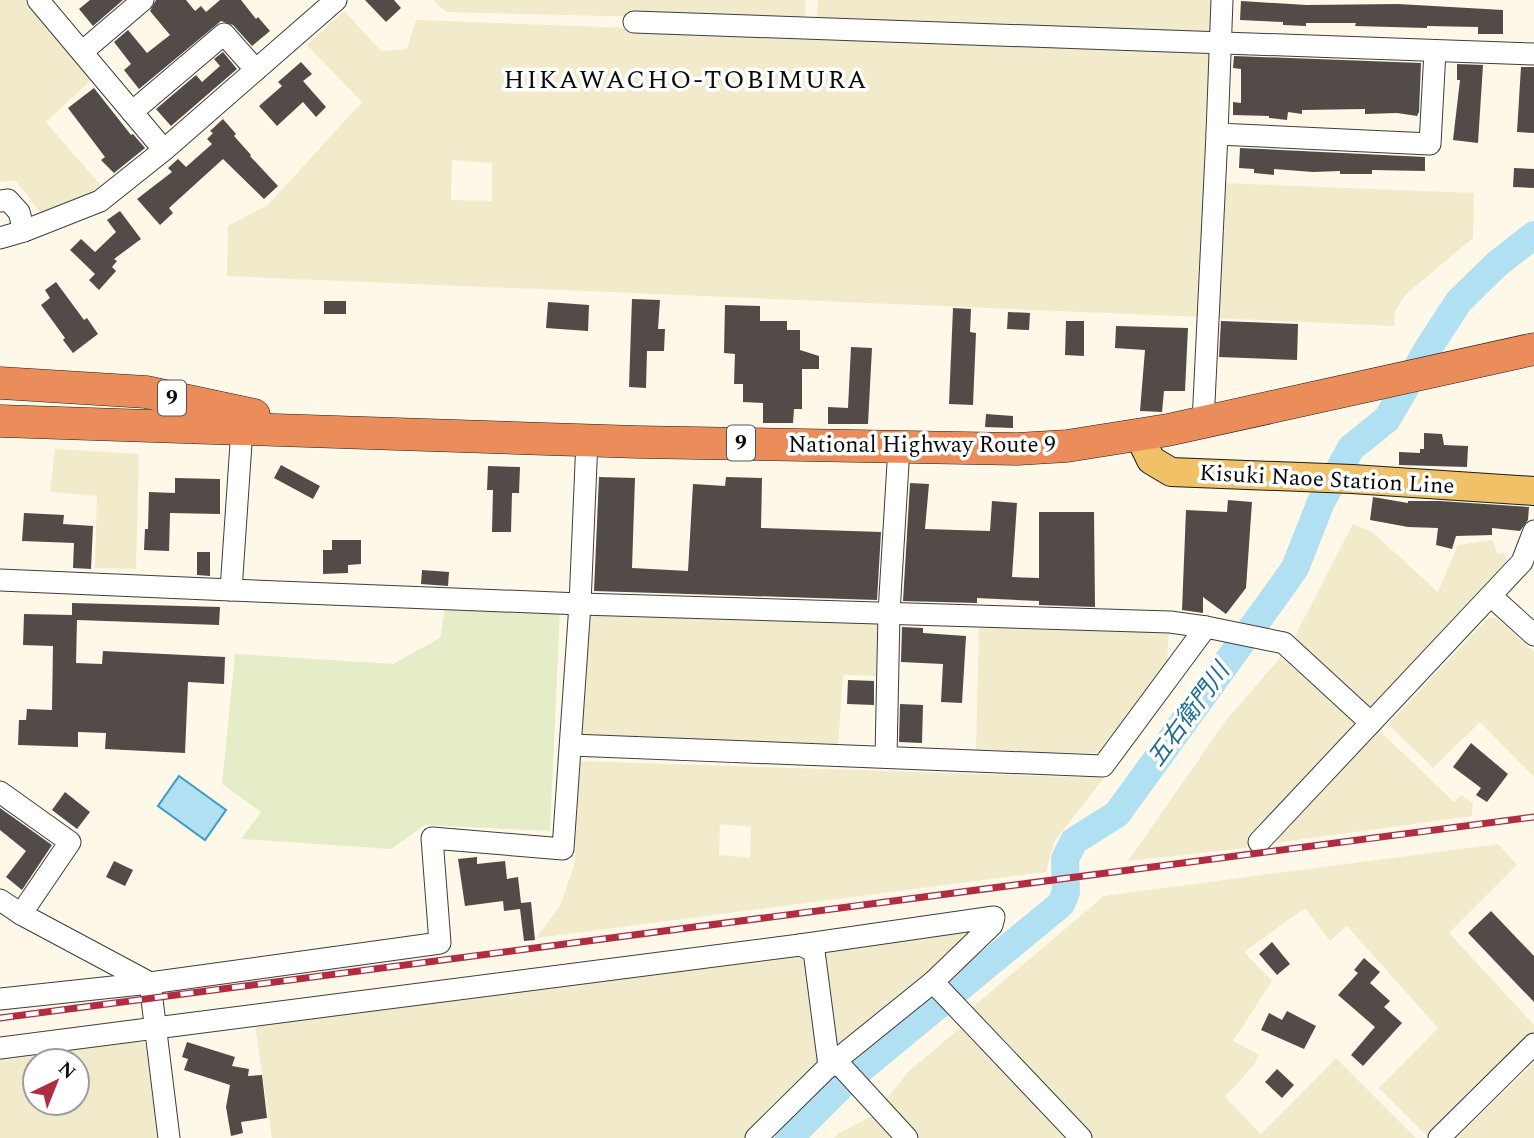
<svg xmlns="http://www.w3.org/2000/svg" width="1534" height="1138" font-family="Spectral,'Noto Sans JP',serif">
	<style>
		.farmland { fill: #f1eacb; fill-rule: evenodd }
		.pitch { fill: #e4edc7 }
		.water { fill: #b1e0f2; stroke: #3d9cc4; stroke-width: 2 }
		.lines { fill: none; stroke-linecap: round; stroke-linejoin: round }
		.river { stroke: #b1e0f2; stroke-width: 28 }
		.building { fill: #524b48 }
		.minor-casing { stroke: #3d3d3d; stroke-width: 23 }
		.major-casing { stroke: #1b1b1b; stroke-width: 30 }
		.highway-casing { stroke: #1b1b1b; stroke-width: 33 }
		.minor { stroke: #fff; stroke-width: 21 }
		.major { stroke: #f0c167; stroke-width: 28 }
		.highway { stroke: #eb8d5a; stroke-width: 32 }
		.rail-casing { stroke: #b12c40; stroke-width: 7 }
		.rail { stroke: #fff; stroke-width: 4.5; stroke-dasharray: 13; stroke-linecap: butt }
		.labels { text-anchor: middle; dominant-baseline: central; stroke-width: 7; stroke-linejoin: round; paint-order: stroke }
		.shield { fill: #fff; stroke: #545454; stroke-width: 2 }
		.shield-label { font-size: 21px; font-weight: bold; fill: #0a0a0a }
		.street-label { font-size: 23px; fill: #0a0a0a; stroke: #fff }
		.water-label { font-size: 24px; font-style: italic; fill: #1d6c93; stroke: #fff }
		.quarter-label { font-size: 26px; letter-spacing: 2px; fill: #0a0a0a; stroke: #fff }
	</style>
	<rect width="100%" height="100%" fill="#fef8e9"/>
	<g class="farmland">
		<polygon points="0,0 27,0 93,78 46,122 102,187 91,199 42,214 15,180 0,182"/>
		<polygon points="433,0 805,0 805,21 446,12"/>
		<polygon points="818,0 1214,0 1213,35 817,23"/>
		<path d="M 344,11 L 381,51 L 407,49 L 416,20 L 1212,50 L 1203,317 L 227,276 L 228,226 L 268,205 L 362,102 L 307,45 ZM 452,160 L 492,163 L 492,201 L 451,200 Z"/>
		<polygon points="1219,183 1474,193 1473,238 1406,294 1395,311 1394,326 1214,318"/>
		<polygon points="55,449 139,454 136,569 95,568 97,496 50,492"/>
		<polygon points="1353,524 1372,532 1438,592 1458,545 1492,540 1498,554 1503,553 1511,566 1368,711 1293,640"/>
		<polygon points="583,609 882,622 882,676 843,675 838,747 578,736"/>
		<polygon points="1488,618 1496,618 1534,652 1534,777 1480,722 1433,768 1388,724"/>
		<polygon points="979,622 1169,628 1167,665 1099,753 976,752"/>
		<polygon points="1281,657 1357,725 1246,848 1128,861 1227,719"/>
		<polygon points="1375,732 1382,733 1454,802 1461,795 1473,803 1472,816 1267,844"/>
		<path d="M 577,761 L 1104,778 L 1054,842 L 1046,872 L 536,938 L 560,906 L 575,862 ZM 720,824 L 751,827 L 750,858 L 719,855 Z"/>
		<polygon points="1498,844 1517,865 1449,933 1534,1025 1534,1041 1435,1137 1428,1137 1379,1088 1438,1028 1347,926 1330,941 1305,908 1244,952 1272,981 1233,1041 1259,1055 1254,1065 1225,1097 1261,1134 1336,1058 1416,1138 1089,1138 968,1011 1104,896"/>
		<polygon points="980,926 925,982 835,1052 823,949"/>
		<polygon points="796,954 806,960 820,1051 815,1067 746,1138 272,1138 255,1025"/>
		<polygon points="960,1028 1066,1138 919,1138 884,1102 909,1071"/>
		<path d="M 130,1040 L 145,1043 L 160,1138 L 0,1138 L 0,1059 ZM 35,1061 L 77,1061 L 77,1103 L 35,1103 Z"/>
		<polygon points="1534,1063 1534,1138 1456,1138"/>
		<polygon points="876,1114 899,1138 834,1138 839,1133"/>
	</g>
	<polygon class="pitch" points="445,608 560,611 550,831 425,825 391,849 241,839 261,812 222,784 235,654 393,664 440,638"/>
	<polygon class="water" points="179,776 226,810 205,840 158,806"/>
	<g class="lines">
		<polyline class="river" points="789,1138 845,1082 1061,904 1066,892 1065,859 1074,841 1117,814 1278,592 1295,568 1321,502 1351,448 1387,419 1429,347 1459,301 1497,264 1534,235"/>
	</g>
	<g class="building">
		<polygon points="90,0 123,0 93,26 79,9"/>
		<polygon points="156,0 186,0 195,11 201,6 206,12 220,0 241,0 256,19 258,17 270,31 252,46 233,25 221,21 139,89 124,70 131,64 114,42 128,30 147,53 170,35 150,11"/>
		<polygon points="365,0 394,0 401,8 386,22"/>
		<polygon points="1241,1 1307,5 1398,4 1503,10 1503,34 1478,34 1478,27 1427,26 1427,28 1355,26 1356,23 1306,23 1306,26 1283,25 1283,22 1240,20"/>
		<polygon points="223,52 237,69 171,126 156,109 196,75 202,82 220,66 214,59"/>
		<polygon points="1234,56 1421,63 1419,112 1417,116 1397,113 1365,114 1365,109 1302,110 1302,114 1288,112 1287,120 1269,118 1269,116 1233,115 1233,102 1241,103 1241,69 1233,68"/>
		<polygon points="301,62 312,74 303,81 326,107 316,117 303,102 277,126 259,106 282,86 278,82"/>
		<polygon points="1457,64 1483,65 1478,143 1453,140 1460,80 1457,80"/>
		<polygon points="1521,67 1534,67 1534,133 1517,132"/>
		<polygon points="94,88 131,135 133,134 145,148 114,173 101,160 105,157 68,108"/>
		<polygon points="223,119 236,134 234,136 251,155 250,156 278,186 264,199 223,159 169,208 173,213 160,225 137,199 172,172 168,168 178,159 186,167 212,144 207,139 213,133 210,131"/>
		<polygon points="1240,148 1425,157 1425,171 1372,170 1372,174 1340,174 1340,171 1313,172 1274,169 1274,175 1254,173 1254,169 1239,168"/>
		<polygon points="1514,168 1534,169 1534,188 1513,187"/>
		<polygon points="120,211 141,239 114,259 117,261 112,267 116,271 99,290 89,280 95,274 70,250 81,239 95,252 116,232 107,220"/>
		<polygon points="56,282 84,320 87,318 98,334 73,353 63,340 65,338 41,305 50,298 45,290"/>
		<polygon points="632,299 660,300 658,329 665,329 664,351 647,351 646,388 629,387"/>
		<rect x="324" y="301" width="22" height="13"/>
		<polygon points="548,302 589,305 588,331 546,328"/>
		<polygon points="725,305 760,306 760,321 787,321 787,330 800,330 800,350 819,356 819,369 802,369 802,409 794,409 793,423 763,423 763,403 743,402 743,384 734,384 735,354 724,353"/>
		<polygon points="953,308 971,309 970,332 976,333 973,405 949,404"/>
		<polygon points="1008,312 1030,313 1029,330 1007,329"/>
		<polygon points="1066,321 1084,321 1084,356 1065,355"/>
		<polygon points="1221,321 1298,324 1297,360 1219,357"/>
		<polygon points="1116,326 1188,328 1185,391 1164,391 1162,412 1140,411 1145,350 1115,348"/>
		<polygon points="851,347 872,348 868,424 828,424 828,407 848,408"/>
		<polygon points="986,414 1013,416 1013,428 985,427"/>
		<polygon points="1424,433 1442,434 1444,445 1468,446 1467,467 1399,465 1399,452 1420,453 1420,449 1424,449"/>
		<polygon points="281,465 320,486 313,499 274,478"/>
		<polygon points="488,466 520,467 519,493 512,493 511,532 492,532 493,490 487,490"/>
		<polygon points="599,477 635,478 632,568 688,571 693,484 725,486 726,477 762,478 761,528 881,532 877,600 594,591"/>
		<polygon points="175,478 220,479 220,514 170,513 169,551 144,550 145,529 148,529 149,492 175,493"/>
		<polygon points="910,483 929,484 925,529 990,531 992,501 1017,503 1012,577 1039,578 1039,512 1094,512 1095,607 1039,605 1039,601 977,598 977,603 903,601"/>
		<polygon points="1373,497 1408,503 1408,501 1440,501 1529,507 1528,520 1520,531 1492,528 1492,535 1456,536 1452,549 1436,545 1438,528 1408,527 1370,520"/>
		<polygon points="1228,500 1252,502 1246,588 1226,614 1203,597 1203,613 1182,610 1186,510 1227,512"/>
		<polygon points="24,513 64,515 63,524 93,526 91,569 73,568 74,543 22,541"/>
		<polygon points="332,540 361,540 361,564 348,565 348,573 323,574 323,550 332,550"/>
		<polygon points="197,552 210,552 210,576 197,575"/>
		<polygon points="422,570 449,572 448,586 421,584"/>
		<polygon points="72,603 220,607 219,625 77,620 76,663 102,664 103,651 225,657 224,684 188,682 185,753 105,749 106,733 78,732 78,747 18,745 19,720 26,720 27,709 52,710 53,646 23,645 24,614 72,615"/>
		<polygon points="902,627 923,628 923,633 966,636 962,703 941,702 943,664 901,662"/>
		<polygon points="848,680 874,681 874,705 847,704"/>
		<polygon points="900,704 923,705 922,743 899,742"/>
		<polygon points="1471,743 1508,774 1487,802 1476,795 1481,788 1453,767"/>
		<polygon points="65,792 90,812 77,829 52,810"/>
		<polygon points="0,808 52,845 22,890 6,877 26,851 0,830"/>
		<polygon points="477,857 477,864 505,861 507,879 518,877 521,903 531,902 535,940 524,941 520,909 504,911 503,901 465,906 458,859"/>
		<polygon points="114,861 133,870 125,886 106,877"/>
		<polygon points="1491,911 1534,956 1534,1002 1468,933"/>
		<polygon points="1272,942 1290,964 1277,975 1259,954"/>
		<polygon points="1364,958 1380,972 1370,983 1390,1001 1384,1007 1402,1023 1363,1066 1351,1055 1375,1027 1338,995 1358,973 1354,970"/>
		<polygon points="1287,1011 1316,1026 1304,1049 1261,1030 1269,1013 1282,1020"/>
		<polygon points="187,1042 235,1057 232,1066 249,1069 248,1076 262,1075 267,1118 241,1122 243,1133 231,1136 226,1107 230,1085 184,1070 188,1059 182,1057"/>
		<polygon points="1277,1069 1294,1085 1282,1098 1265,1082"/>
	</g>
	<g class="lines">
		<g class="minor-casing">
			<g id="minor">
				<polyline points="38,0 164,150"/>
				<polyline points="1222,0 1217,134 1430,144 1435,51"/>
				<polyline points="634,22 1534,54"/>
				<polyline points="82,52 143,0"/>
				<polyline points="132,112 224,34 256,70"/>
				<polyline points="0,201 8,200 19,212 24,231"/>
				<polyline points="0,238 24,231 100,201 164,150 336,0"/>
				<polyline points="1203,423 1217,134"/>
				<polyline points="0,580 231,590 242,429"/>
				<polyline points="231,590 580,604 1170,622 1206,627"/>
				<polyline points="1491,596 1534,635"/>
				<polyline points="571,745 1103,766 1206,627 1284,643 1371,723"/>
				<polyline points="886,757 889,613 899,447"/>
				<polyline points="0,792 70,842 21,914"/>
				<polyline points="1259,842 1522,562 1534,531"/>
				<polyline points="0,900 21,914 150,983"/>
				<polyline points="800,945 994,917 992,925 933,982"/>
				<polyline points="150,983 169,1138"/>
				<polyline points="0,999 150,983 440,943 432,838 563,849 580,604 587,440"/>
				<polyline points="0,1048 800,945 814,951 829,1066 840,1065 907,1138"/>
				<polyline points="756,1138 829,1066 933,982 1081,1138"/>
				<polyline points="1439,1138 1534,1044"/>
			</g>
		</g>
		<g class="major-casing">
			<polyline id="major" points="1139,435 1151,460 1171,472 1352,479 1534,491"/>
		</g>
		<g class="highway-casing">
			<g id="highway">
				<polyline points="0,383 146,392 254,415"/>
				<polyline points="0,421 638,442 1017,449 1067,446 1168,430 1534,349"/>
			</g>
		</g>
		<use href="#minor" class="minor"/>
		<use href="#major" class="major"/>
		<use href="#highway" class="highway"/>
		<g class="rail-casing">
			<polyline id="rail" points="0,1018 1534,817"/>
		</g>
		<use href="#rail" class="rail"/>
	</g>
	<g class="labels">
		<g class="shield">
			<rect x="158" y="380.5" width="28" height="35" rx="5"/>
			<rect x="727" y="425.5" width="28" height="35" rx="5"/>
		</g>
		<g class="shield-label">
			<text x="172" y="398">9</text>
			<text x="741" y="443">9</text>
		</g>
		<g class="street-label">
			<text x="922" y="445">National Highway Route 9</text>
			<text transform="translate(1327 480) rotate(3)">Kisuki Naoe Station Line</text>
		</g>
		<g class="water-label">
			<text transform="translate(1189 715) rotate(-54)">五右衛門川</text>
		</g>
		<g class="quarter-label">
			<text x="686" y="80">HIKAWACHO-TOBIMURA</text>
		</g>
	</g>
	<g transform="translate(56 1082) rotate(43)"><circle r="33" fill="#ffffff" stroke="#9d9d9d" stroke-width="2"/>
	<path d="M0-5L12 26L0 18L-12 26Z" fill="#b12c40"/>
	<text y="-10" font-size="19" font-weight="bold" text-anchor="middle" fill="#0a0a0a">N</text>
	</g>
</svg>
